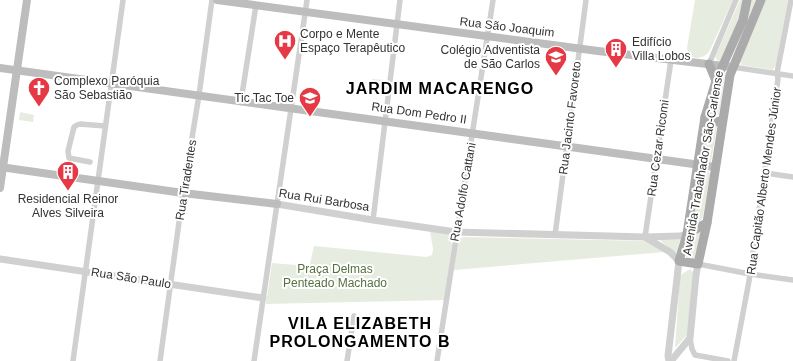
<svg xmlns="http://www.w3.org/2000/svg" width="793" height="361" font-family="Arial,sans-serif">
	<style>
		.green { fill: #e6ecdf }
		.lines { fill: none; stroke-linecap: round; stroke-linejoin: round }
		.minor { stroke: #d0d0d0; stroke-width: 5.5 }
		.tertiary { stroke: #d0d0d0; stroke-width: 7 }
		.secondary { stroke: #bdbdbd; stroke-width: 8 }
		.primary { stroke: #ababab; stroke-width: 9 }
		.labels { text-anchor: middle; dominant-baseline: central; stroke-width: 4; stroke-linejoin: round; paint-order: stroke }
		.street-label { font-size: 12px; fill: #333; stroke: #fff }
		.poi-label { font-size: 12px; fill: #333; stroke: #fff; text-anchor: start }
		.park-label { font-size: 12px; fill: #56703f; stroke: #fff }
		.district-label { font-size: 16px; font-weight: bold; letter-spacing: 1px; fill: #000; stroke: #fff }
	</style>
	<rect width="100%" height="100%" fill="#fff"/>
	<g class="green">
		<path d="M 695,0 L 733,0 L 709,52 C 703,59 695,60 688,54 L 687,48 Z"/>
		<polygon points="740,0 744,0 740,18 720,61 718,61 715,57"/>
		<polygon points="750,0 758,0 733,56 745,25"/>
		<polygon points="765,0 788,0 776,65 773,70 741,65 740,61"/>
		<polygon points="725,75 719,114 716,116 712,117 710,115 710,110 723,76"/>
		<polygon points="372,79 384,80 382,90 371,88"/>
		<polygon points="20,112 34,115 33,122 19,120"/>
		<polygon points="708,124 712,126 717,125 711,162 704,161 703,158"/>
		<polygon points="708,169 710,175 703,216 700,223 693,226 701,174 703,170"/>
		<polygon points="430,231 445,233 449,235 452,245 444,300 266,304 272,263 307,266 310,264 314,246 427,257 432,255 433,249"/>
		<polygon points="701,231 697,257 694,260 686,258 689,240"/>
		<polygon points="464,237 646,241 664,252 454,270 457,243 459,239"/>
		<polygon points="660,240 680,240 677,252 675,253"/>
		<polygon points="690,269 693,272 687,335 675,348 680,277 682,274"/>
	</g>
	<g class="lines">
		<g class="minor">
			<polyline points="709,64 736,0"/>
			<polyline points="732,67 793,76"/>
			<polyline points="241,101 256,5"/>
			<polyline points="90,162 69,158 68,151 74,127 77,125 80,124 105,126"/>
			<polyline points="765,173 793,177"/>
			<polyline points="373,220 400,0"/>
			<polyline points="555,235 586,0"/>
			<polyline points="645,237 671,60"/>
			<polyline points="698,264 750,274 793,280"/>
			<polyline points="690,338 692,349 695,355 728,361"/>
			<polyline points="73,361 123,0"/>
			<polyline points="160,361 183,193 199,95 212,0"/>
			<polyline points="254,361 307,0"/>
			<polyline points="347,361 354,316"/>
			<polyline points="437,361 493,0"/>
			<polyline points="734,361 749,281 778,79 777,73 791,0"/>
		</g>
		<g class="tertiary">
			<polyline points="277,204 373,220 456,232 645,237 680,236 687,234"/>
			<polyline points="645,237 670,252 679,261 668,356 669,361"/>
			<polyline points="0,259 263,298"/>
			<polyline points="671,361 690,338 696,275 698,264"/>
		</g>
		<g class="secondary">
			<polyline points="217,0 598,51 732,67"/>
			<polyline points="0,68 715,167"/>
			<polyline points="0,167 183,193 277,204"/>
			<polyline points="0,188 27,0"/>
		</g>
		<g class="primary">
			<polyline points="747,0 743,20 716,81 705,117 687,234 679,261 698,264 707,223 730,75 761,0"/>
			<polyline points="709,64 716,81"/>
			<polyline points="705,117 714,122 722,121"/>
			<polyline points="687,234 707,223"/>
		</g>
	</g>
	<defs>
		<g id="hospital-pin" transform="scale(1.15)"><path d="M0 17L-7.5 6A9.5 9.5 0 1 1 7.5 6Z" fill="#e63946" stroke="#fff"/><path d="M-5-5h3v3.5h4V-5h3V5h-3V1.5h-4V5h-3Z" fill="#fff"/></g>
		<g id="building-pin" transform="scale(1.15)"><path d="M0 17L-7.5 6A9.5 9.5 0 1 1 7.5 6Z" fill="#e63946" stroke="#fff"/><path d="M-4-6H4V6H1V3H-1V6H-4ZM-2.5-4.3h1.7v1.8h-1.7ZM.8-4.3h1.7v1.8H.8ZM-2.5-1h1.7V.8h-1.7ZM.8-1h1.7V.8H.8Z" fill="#fff"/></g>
		<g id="school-pin" transform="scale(1.15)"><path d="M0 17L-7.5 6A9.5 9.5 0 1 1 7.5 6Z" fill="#e63946" stroke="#fff"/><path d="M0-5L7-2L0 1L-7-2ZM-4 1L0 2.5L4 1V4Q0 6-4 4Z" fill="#fff"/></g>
		<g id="church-pin" transform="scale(1.15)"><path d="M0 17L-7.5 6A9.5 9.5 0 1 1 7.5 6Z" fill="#e63946" stroke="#fff"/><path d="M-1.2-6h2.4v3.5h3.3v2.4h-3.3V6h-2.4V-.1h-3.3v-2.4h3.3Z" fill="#fff"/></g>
	</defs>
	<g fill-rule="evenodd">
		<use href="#hospital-pin" x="285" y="41"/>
		<use href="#building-pin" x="616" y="49"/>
		<use href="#school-pin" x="556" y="57"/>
		<use href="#church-pin" x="39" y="88"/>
		<use href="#school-pin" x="310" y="98"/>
		<use href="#building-pin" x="68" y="172"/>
	</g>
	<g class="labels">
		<g class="street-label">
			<text transform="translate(507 27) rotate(7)">Rua São Joaquim</text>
			<text transform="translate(419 113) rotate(8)">Rua Dom Pedro II</text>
			<text transform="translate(570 118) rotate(-83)">Rua Jacinto Favoreto</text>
			<text transform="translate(658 148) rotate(-82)">Rua Cezar Ricomi</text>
			<text transform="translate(703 163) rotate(-80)">Avenida Trabalhador São-Carlense</text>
			<text transform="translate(186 180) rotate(-81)">Rua Tiradentes</text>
			<text transform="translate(764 181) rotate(-82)">Rua Capitão Alberto Mendes Júnior</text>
			<text transform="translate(463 192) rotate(-80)">Rua Adolfo Cattani</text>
			<text transform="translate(324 200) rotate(9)">Rua Rui Barbosa</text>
			<text transform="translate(131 278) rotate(9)">Rua São Paulo</text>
		</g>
		<g class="poi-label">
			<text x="300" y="34">Corpo e Mente<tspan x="300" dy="14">Espaço Terapêutico</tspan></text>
			<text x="632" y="42">Edifício<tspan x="632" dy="14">Villa Lobos</tspan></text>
			<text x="540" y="50" text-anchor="end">Colégio Adventista<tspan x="540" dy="14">de São Carlos</tspan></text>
			<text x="54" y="81">Complexo Paróquia<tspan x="54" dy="14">São Sebastião</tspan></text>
			<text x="294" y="98" text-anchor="end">Tic Tac Toe</text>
			<text x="68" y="199" text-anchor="middle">Residencial Reinor<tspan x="68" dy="14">Alves Silveira</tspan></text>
		</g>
		<g class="park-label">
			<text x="335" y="269">Praça Delmas<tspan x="335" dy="14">Penteado Machado</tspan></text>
		</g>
		<g class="district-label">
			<text x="440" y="88">JARDIM MACARENGO</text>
			<text x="360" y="323">VILA ELIZABETH<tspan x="360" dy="18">PROLONGAMENTO B</tspan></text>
		</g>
	</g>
</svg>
